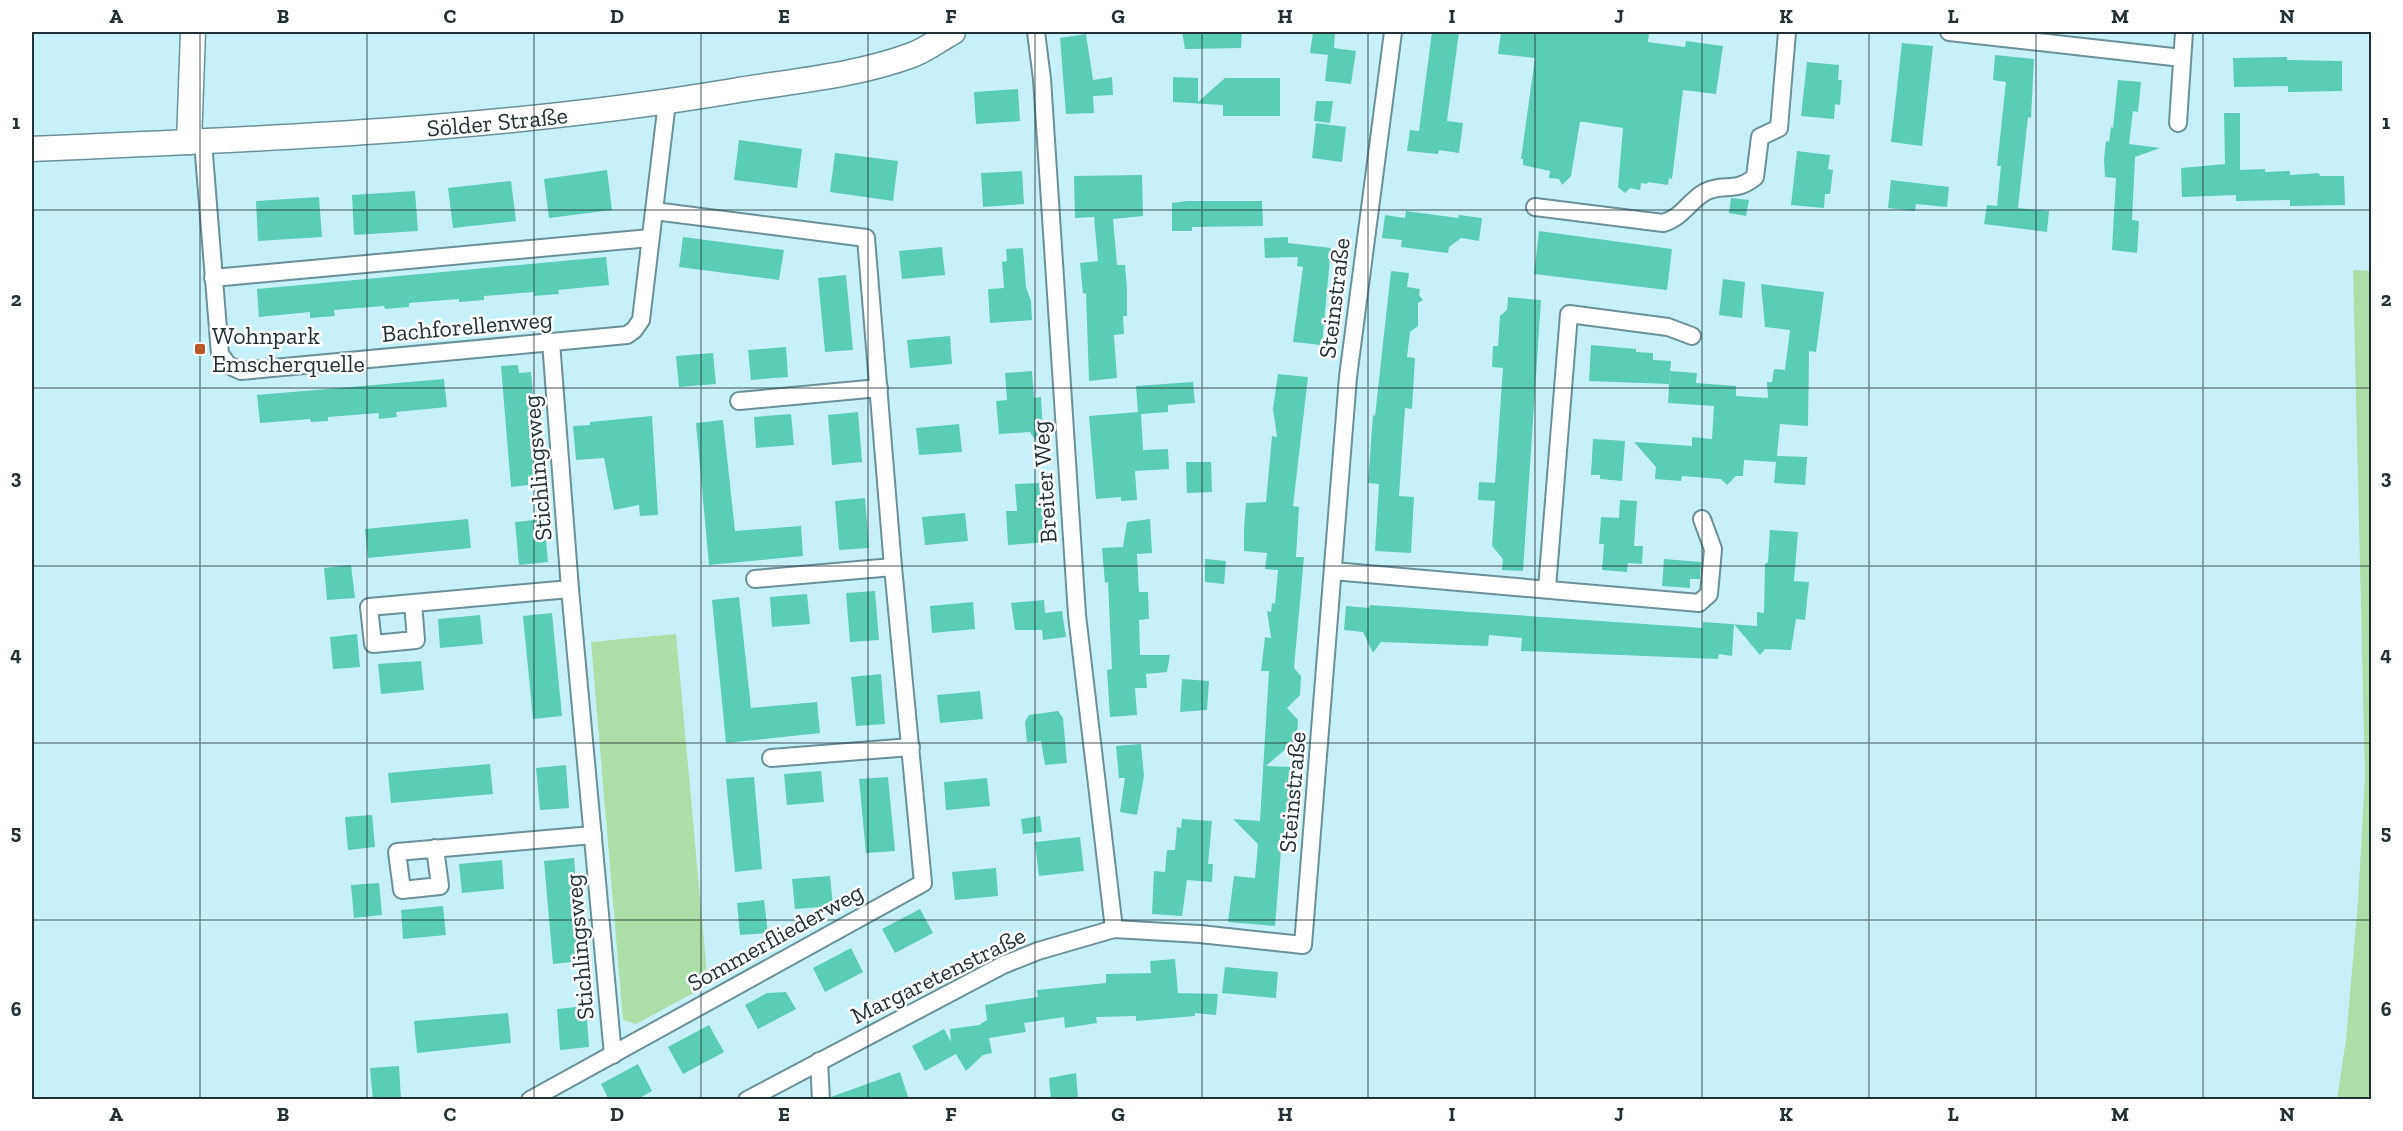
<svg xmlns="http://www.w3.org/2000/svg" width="2403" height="1131" font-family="'Zilla Slab',serif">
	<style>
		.green { fill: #abdfa8 }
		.building { fill: #5bcdb5 }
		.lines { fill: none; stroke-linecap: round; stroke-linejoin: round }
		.street-casing { stroke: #6a9198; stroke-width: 20 }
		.secondary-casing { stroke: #6a9198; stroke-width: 27 }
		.street { stroke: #fff; stroke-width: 16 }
		.secondary { stroke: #fff; stroke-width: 24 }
		.grid { fill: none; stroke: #213135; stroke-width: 1.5; stroke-opacity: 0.55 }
		.poi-dot { fill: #bb5526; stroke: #fff; stroke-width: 2 }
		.labels { text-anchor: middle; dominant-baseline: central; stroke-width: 5; stroke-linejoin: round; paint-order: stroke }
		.street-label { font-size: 24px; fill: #213135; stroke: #fff }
		.poi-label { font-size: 24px; fill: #213135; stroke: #fff; text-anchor: start }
		.neatline { fill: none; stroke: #213135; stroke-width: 2 }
		.grid-label { font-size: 20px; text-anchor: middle; font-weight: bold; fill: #213135 }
	</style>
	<rect width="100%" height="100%" fill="#c7f1f8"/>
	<g class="green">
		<polygon points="2353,270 2372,271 2371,1100 2337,1099 2346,1040 2358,902 2365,776"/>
		<polygon points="676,634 708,985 636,1024 623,1020 591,642"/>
	</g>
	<g class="building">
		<polygon points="1182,32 1242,32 1241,48 1185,49"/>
		<polygon points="1313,32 1335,32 1334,48 1356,51 1351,84 1325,81 1328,55 1310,53"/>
		<polygon points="1432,32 1459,32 1447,121 1463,123 1459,153 1439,150 1438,154 1407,151 1410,130 1419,131"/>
		<polygon points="1501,32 1649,32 1648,42 1685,47 1686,41 1723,46 1716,94 1683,90 1672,179 1669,178 1668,185 1648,182 1647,184 1641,183 1640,190 1630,188 1625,193 1618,187 1623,128 1585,122 1580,122 1571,176 1562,185 1559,179 1549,178 1550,171 1523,165 1523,159 1521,159 1535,58 1498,54"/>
		<polygon points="1086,34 1093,80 1112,77 1113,95 1093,96 1094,113 1066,114 1060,38"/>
		<polygon points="1902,43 1933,46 1922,146 1891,142"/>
		<polygon points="1995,55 2034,59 2031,118 2028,117 2018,208 2049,211 2047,232 1984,224 1987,205 1997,206 2001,166 1997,166 2006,82 1993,80"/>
		<polygon points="2287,57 2287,60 2342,61 2342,91 2288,92 2288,86 2234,87 2233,58"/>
		<polygon points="1807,62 1839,65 1838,80 1842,80 1840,105 1835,104 1834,119 1801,116"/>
		<polygon points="1173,77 1198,78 1198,102 1225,78 1280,78 1280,116 1223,116 1223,105 1173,102"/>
		<polygon points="2118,80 2141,82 2138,112 2133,111 2129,144 2160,148 2135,157 2132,220 2139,221 2137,253 2112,250 2116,178 2105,177 2104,159 2106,141 2109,142 2111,127 2113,128"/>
		<polygon points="1018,89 1020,121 976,124 974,92"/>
		<polygon points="1316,101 1333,101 1330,123 1314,121"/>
		<polygon points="2224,113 2240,113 2240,170 2265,169 2265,172 2290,171 2290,175 2319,173 2320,176 2344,176 2345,205 2290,206 2290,200 2236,201 2236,195 2182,197 2181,168 2225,164"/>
		<polygon points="1316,123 1346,127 1342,162 1312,158"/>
		<polygon points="739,140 802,149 797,188 734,180"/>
		<polygon points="1797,151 1830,155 1828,169 1833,170 1830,194 1825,194 1824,208 1791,205"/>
		<polygon points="835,153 898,161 893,201 830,192"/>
		<polygon points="607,170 612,210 549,218 544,179"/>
		<polygon points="1022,171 1024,204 983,207 981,173"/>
		<polygon points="1142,175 1143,216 1113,219 1117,265 1125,265 1127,289 1127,316 1123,316 1124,334 1114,335 1117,378 1089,381 1086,293 1083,294 1080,263 1098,261 1094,217 1075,218 1074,176"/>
		<polygon points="1891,180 1949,187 1947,207 1916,204 1915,211 1888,208"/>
		<polygon points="511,181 516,221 453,228 448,188"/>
		<polygon points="415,191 418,231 354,235 352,195"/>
		<polygon points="319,197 322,237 258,241 256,201"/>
		<polygon points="1731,198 1749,200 1746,216 1729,213"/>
		<polygon points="1187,201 1262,201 1263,226 1192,227 1192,231 1172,231 1172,203"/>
		<polygon points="1406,211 1458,218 1459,215 1482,218 1479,241 1461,238 1449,247 1448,253 1401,247 1402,240 1382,238 1385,215 1405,218"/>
		<polygon points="1539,231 1672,249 1667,290 1534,274"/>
		<polygon points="683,237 784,250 779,280 679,267"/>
		<polygon points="1288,237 1288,243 1331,248 1322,345 1293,342 1303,267 1297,266 1298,257 1265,258 1264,238"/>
		<polygon points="942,247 945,275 902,279 899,251"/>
		<polygon points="1023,248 1026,287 1031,301 1032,320 990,323 988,289 1004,288 1002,262 1007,261 1006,249"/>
		<polygon points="606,257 609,285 558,290 559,294 534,296 534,292 484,296 484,300 459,302 459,299 409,303 409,307 385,309 384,306 334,310 335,316 310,318 310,312 259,317 257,289"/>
		<polygon points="1391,271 1409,273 1407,287 1420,289 1419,295 1423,300 1418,303 1418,326 1410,332 1407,357 1415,358 1412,409 1405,408 1399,496 1414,497 1411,553 1375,551 1379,484 1368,483 1373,415 1375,416"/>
		<polygon points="846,275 853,350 825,352 818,278"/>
		<polygon points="1723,279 1745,282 1742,318 1719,315"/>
		<polygon points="1761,284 1824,292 1816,352 1809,351 1808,426 1780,424 1777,456 1807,457 1805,485 1774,483 1776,462 1744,460 1743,476 1736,476 1727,485 1721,479 1682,476 1681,481 1655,479 1656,467 1634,442 1692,446 1692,437 1712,439 1714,406 1668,403 1670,371 1697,373 1696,383 1736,386 1736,396 1768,398 1767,382 1772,382 1774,369 1785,370 1790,330 1765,327"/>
		<polygon points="1508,297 1541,300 1523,571 1502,570 1503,559 1492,546 1495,501 1478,500 1479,482 1495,483 1503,368 1492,367 1493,346 1498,346 1500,316 1507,310"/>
		<polygon points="950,336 952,364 910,368 907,340"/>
		<polygon points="1591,345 1636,349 1636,352 1653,353 1653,360 1671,361 1669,384 1589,381"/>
		<polygon points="786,347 788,377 751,380 748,350"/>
		<polygon points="713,353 716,384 679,387 676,356"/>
		<polygon points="518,365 519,373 531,372 540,476 528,477 528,485 511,487 501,366"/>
		<polygon points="1032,371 1034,398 1041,397 1044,453 1030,432 999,434 996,401 1007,400 1005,373"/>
		<polygon points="1278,374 1308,377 1293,506 1299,507 1296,557 1304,557 1294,668 1301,676 1300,695 1287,708 1298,720 1297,739 1266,766 1293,767 1287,822 1288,852 1281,851 1275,926 1228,922 1234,876 1255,878 1258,844 1233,819 1260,821 1269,671 1261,671 1265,637 1271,638 1267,611 1271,612 1272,603 1275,604 1278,570 1265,569 1267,553 1244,551 1244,529 1246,503 1266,502 1272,436 1277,437 1273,409"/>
		<polygon points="444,379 447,407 396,412 397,417 379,419 379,413 328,417 328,421 311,422 310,419 260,423 257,395"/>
		<polygon points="1193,382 1195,403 1168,405 1168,412 1141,414 1143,450 1168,449 1169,469 1135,471 1137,500 1121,501 1121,497 1096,499 1089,416 1138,412 1136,386"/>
		<polygon points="858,412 862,462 832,465 828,415"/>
		<polygon points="791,414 794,445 756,448 754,417"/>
		<polygon points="652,416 658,515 640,516 639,505 614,510 604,458 576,460 573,426 590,425 590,422"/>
		<polygon points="723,420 735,531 801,526 803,556 709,565 696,423"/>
		<polygon points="959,424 962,452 919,455 916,428"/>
		<polygon points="1593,439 1625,441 1622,481 1600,479 1600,475 1591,475"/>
		<polygon points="1186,462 1211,462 1212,492 1187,493"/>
		<polygon points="1039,483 1041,509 1046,508 1046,522 1053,526 1047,531 1048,542 1008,545 1006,511 1017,511 1015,484"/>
		<polygon points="865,498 869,548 839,550 835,501"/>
		<polygon points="1620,500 1637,501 1634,546 1643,546 1642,564 1628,563 1627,572 1602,570 1604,544 1599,544 1601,517 1619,518"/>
		<polygon points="965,513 968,541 925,545 922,517"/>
		<polygon points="468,519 471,548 368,558 365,529"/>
		<polygon points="544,519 548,562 519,565 515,522"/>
		<polygon points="1150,519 1152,553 1137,554 1139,592 1148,592 1149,619 1139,620 1140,655 1170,655 1167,672 1146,674 1147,688 1135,688 1137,715 1110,717 1107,670 1112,669 1108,582 1105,583 1102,548 1123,547 1127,522"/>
		<polygon points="1770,530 1798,532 1794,581 1809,582 1805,620 1796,619 1791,650 1765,649 1760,655 1734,624 1732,656 1719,654 1718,659 1521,651 1522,638 1489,635 1488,646 1381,642 1373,653 1363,632 1344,630 1346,606 1369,608 1370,605 1703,628 1703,622 1757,626 1757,612 1764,613 1765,564 1768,562"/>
		<polygon points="1205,559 1226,561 1224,584 1205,582"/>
		<polygon points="1664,559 1701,562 1700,579 1690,579 1690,588 1662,586"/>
		<polygon points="351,565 355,598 327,600 324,568"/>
		<polygon points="875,591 879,640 850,642 846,593"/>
		<polygon points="807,594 810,624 772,627 770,597"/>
		<polygon points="739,597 751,708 817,702 820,733 726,743 712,600"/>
		<polygon points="1044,600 1045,613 1062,611 1066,637 1043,640 1042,630 1015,630 1011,603"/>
		<polygon points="973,602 975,629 932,633 930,606"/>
		<polygon points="552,613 562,716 533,719 523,616"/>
		<polygon points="480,615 483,644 440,648 438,619"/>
		<polygon points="357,634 360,667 333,669 330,637"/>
		<polygon points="421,661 424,690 381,694 378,664"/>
		<polygon points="881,674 885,724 856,726 851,677"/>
		<polygon points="1182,679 1209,681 1207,710 1180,712"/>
		<polygon points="980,691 983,719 940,723 937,695"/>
		<polygon points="1058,711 1063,718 1067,763 1045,765 1041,741 1027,742 1025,722 1029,715"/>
		<polygon points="1141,744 1144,776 1137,815 1120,812 1125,778 1119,778 1116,746"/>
		<polygon points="490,764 493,794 391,803 388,773"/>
		<polygon points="566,765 569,808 540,810 536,768"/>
		<polygon points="821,771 824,802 787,805 784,774"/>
		<polygon points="754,777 762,869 735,872 726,779"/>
		<polygon points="888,777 895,851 866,853 859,779"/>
		<polygon points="987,778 990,806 946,810 944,782"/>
		<polygon points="372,815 375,847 348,850 345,817"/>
		<polygon points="1040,816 1042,832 1023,834 1021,819"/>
		<polygon points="1182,819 1212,821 1208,864 1213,864 1212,882 1187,880 1182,916 1152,914 1154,871 1165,872 1167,850 1175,850 1177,827 1181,828"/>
		<polygon points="1080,837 1084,871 1039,876 1035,842"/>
		<polygon points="574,858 583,961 553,964 544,861"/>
		<polygon points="502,860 504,889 462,893 459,864"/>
		<polygon points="996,868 998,896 955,900 952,872"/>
		<polygon points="830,876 833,906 795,909 792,879"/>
		<polygon points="379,883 382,915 354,918 351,885"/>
		<polygon points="764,900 768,933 740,935 737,903"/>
		<polygon points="443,906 446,935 403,939 401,910"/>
		<polygon points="920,909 933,933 895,953 882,929"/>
		<polygon points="851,948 863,972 825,992 813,968"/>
		<polygon points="1175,959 1178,993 1218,994 1216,1015 1195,1013 1195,1016 1136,1021 1136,1016 1096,1017 1097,1023 1065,1028 1064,1017 1024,1023 1026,1032 989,1038 992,1053 983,1055 966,1071 956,1054 925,1071 912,1046 944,1029 951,1042 950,1029 979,1025 987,1020 985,1005 1038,997 1037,990 1106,983 1106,974 1151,973 1150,961"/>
		<polygon points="1225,967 1278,972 1276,998 1222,993"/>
		<polygon points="786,992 796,1009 758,1029 745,1005 767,993"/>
		<polygon points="586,1006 589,1047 560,1050 557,1009"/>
		<polygon points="508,1013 511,1043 417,1053 414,1021"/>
		<polygon points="709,1025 724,1052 683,1074 668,1047"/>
		<polygon points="638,1064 652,1091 636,1100 609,1100 601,1084"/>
		<polygon points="399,1066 401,1099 373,1100 370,1068"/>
		<polygon points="900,1072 909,1100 831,1100 831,1097"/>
		<polygon points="1076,1073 1078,1097 1051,1099 1049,1078"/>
	</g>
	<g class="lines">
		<g class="street-casing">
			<g id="street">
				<polyline points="1036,32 1042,79 1077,615 1114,929"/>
				<polyline points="1949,32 2182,58"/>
				<polyline points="2178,123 2184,32"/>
				<polyline points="203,142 220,354 228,365 241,371 627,335 634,330 641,320 667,102"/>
				<path d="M 1535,207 L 1663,223 C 1682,218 1689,201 1705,192 C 1724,182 1734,194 1755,177 L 1760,137 L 1779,128 L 1787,32"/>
				<polyline points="213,278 650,238"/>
				<polyline points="551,342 570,589 613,1055"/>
				<polyline points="739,401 879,388"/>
				<polyline points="1333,571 1699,603 1709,594 1713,549 1702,519"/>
				<polyline points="755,579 893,567"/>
				<polyline points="1547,588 1569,314 1668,327 1692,336"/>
				<polyline points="413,603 416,640 373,644 369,607 570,589"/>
				<polyline points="771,758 911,747"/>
				<polyline points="435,848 440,886 402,890 397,852 593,835"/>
				<polyline points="819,1061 821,1100"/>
				<polyline points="530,1100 923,883 893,567 866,238 654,211"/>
				<polyline points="747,1100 1003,965 1038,951 1114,929 1200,934 1303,945 1348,377 1393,32"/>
			</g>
		</g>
		<g class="secondary-casing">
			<g id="secondary">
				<polyline points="189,142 193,32"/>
				<path id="s1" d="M 32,149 C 266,139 501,130 733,91 C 792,81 856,76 912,55 C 926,50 940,39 953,32"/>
			</g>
		</g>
		<use href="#street" class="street"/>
		<use href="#secondary" class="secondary"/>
	</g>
	<path class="grid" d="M 200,32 L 200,1100M 367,32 L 367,1100M 534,32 L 534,1100M 701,32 L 701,1100M 868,32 L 868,1100M 1035,32 L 1035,1100M 1202,32 L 1202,1100M 1368,32 L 1368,1100M 1535,32 L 1535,1100M 1702,32 L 1702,1100M 1869,32 L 1869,1100M 2036,32 L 2036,1100M 2203,32 L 2203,1100M 32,210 L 2372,210M 32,388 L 2372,388M 32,566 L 2372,566M 32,743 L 2372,743M 32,920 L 2372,920"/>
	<rect class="poi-dot" x="194" y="343" width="12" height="12" rx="3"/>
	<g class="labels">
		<g class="street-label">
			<text stroke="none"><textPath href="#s1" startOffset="466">Sölder Straße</textPath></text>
			<text transform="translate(1334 298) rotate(-83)">Steinstraße</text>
			<text transform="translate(467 326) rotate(-5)">Bachforellenweg</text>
			<text transform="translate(537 468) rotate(-95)">Stichlingsweg</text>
			<text transform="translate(1044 482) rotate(-94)">Breiter Weg</text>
			<text transform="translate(1292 792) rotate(-85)">Steinstraße</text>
			<text transform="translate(775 937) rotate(-29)">Sommerfliederweg</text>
			<text transform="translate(579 947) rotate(-95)">Stichlingsweg</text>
			<text transform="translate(938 975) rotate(-26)">Margaretenstraße</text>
		</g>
		<g class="poi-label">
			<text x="212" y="335">Wohnpark<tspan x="212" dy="28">Emscherquelle</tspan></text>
		</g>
	</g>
	<rect width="2403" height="1131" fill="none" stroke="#ffffff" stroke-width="66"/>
	<rect x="33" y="33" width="2337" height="1065" class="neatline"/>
	<g class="grid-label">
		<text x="116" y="23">A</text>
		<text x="283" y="23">B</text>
		<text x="450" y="23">C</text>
		<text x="617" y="23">D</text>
		<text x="784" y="23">E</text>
		<text x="951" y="23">F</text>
		<text x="1118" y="23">G</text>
		<text x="1285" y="23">H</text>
		<text x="1452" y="23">I</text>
		<text x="1619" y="23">J</text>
		<text x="1786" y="23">K</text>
		<text x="1953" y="23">L</text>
		<text x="2120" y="23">M</text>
		<text x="2287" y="23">N</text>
		<text x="16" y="129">1</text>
		<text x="2386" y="129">1</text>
		<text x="16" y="306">2</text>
		<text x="2386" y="306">2</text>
		<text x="16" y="484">3</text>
		<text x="2386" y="484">3</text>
		<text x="16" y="661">4</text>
		<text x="2386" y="661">4</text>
		<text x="16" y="839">5</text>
		<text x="2386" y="839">5</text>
		<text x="16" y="1016">6</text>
		<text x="2386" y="1016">6</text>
		<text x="116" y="1121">A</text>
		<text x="283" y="1121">B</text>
		<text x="450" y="1121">C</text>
		<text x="617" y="1121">D</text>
		<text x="784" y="1121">E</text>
		<text x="951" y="1121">F</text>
		<text x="1118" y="1121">G</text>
		<text x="1285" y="1121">H</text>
		<text x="1452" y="1121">I</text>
		<text x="1619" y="1121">J</text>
		<text x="1786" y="1121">K</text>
		<text x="1953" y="1121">L</text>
		<text x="2120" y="1121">M</text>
		<text x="2287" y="1121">N</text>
	</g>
</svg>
